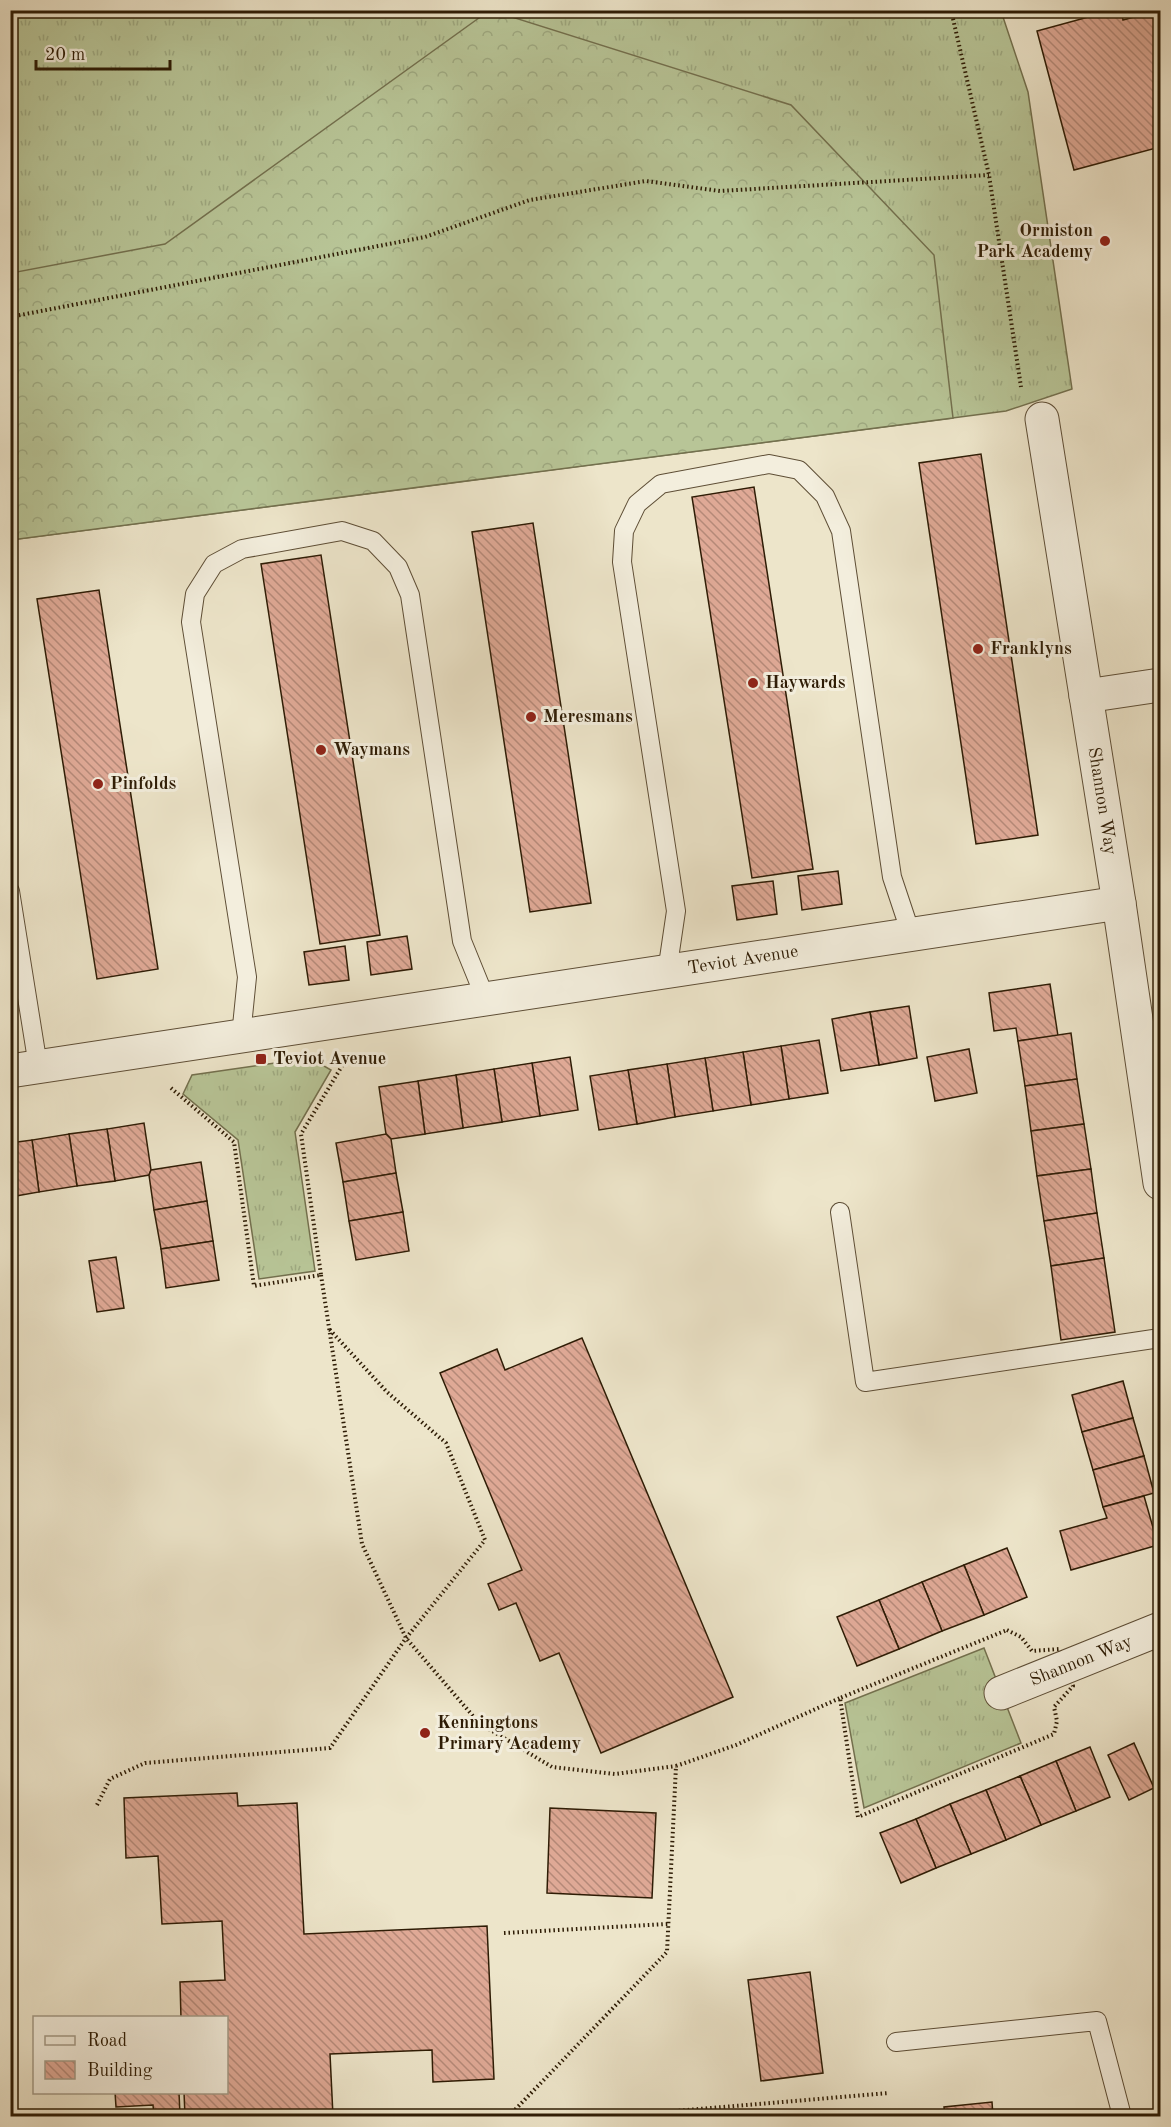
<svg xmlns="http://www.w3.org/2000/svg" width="1171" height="2127" font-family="'Old Standard TT',serif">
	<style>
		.grass { fill: url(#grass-tufts); stroke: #73704e; stroke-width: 1.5 }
		.forest { fill: url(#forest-crowns); stroke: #73704e; stroke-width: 1.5 }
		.building { fill: url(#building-back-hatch); stroke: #2e1c05; stroke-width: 1.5 }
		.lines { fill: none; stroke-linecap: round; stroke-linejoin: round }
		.lane-casing { stroke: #5e4e36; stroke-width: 20 }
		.street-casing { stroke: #5e4e36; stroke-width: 35 }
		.path { stroke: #2e1c05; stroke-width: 4; stroke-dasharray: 1.5 3; stroke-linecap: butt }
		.lane { stroke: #f3eedd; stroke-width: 18 }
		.street { stroke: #f3eedd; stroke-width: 33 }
		.poi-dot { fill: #8f2418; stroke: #f3eedd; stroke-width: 2 }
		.labels { text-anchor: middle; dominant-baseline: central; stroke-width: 6; stroke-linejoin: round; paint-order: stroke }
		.poi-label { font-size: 18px; font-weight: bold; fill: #2e1c05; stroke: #f3eedd; text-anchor: start }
		.street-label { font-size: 18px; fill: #2e1c05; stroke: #f3eedd }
	</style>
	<defs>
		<pattern id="grass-tufts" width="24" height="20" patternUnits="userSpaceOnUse" patternTransform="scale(1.5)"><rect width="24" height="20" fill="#b8c597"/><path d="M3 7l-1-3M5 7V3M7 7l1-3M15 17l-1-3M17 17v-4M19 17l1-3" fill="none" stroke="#9ea981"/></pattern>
		<pattern id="forest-crowns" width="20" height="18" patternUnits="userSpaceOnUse" patternTransform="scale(1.5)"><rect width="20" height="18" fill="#b8c597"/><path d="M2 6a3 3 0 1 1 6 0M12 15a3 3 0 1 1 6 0" fill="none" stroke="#9ea981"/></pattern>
		<pattern id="building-back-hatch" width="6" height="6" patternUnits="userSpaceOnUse" patternTransform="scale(1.5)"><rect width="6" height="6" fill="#dfa996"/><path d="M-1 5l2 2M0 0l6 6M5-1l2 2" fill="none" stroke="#b58978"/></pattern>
	</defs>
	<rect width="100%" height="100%" fill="#ede5ca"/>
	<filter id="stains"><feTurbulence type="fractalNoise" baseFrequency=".00333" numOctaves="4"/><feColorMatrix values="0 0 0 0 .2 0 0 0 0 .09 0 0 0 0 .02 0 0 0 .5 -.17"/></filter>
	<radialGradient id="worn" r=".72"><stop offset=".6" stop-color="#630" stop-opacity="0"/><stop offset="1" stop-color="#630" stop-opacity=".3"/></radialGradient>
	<g class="grass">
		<polygon points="10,11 1001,11 1028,92 1072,389 1006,411 11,540"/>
		<polygon points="310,1058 331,1070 295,1132 315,1271 259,1279 238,1140 183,1094 192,1075"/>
		<polygon points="984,1648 1021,1743 864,1808 845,1703"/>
	</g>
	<polygon class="forest" points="490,10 791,105 934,255 953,418 11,540 11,273 165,244"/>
	<g class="building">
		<polygon points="1114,10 1121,10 1123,20 1160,10 1160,147 1074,170 1037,31"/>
		<polygon points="981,454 1038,835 976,844 919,463"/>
		<polygon points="754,487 813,869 752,878 692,497"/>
		<polygon points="533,523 591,903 530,912 472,532"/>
		<polygon points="321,555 380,935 320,944 261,564"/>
		<polygon points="99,590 158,969 97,979 37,599"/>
		<polygon points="838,871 842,904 802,910 798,876"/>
		<polygon points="773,881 777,914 737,920 732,886"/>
		<polygon points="407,936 412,969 371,975 367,942"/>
		<polygon points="345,946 349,980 309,985 304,952"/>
		<polygon points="1050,984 1058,1036 1018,1041 1016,1028 994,1031 989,993"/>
		<polygon points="909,1006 917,1058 879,1065 870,1012"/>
		<polygon points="870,1012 879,1065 841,1071 832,1019"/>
		<polygon points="1071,1033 1077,1079 1025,1086 1018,1041"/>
		<polygon points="819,1040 828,1093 789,1099 781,1046"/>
		<polygon points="781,1046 789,1099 751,1105 743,1052"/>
		<polygon points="969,1049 977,1093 935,1101 927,1057"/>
		<polygon points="743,1052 751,1105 713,1111 705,1058"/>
		<polygon points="570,1057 578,1110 540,1116 532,1063"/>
		<polygon points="705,1058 713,1111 675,1117 667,1064"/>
		<polygon points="532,1063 540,1116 502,1122 494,1069"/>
		<polygon points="667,1064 675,1117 637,1124 628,1070"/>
		<polygon points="494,1069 502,1122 463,1128 456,1075"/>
		<polygon points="628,1070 637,1124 599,1130 590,1076"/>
		<polygon points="456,1075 463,1128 425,1134 418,1081"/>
		<polygon points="1077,1079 1084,1124 1031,1131 1025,1086"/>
		<polygon points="418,1081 425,1134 391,1139 386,1134 379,1087"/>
		<polygon points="144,1123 151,1170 149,1175 115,1181 107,1129"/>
		<polygon points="1084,1124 1091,1169 1037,1176 1031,1131"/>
		<polygon points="107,1129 115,1181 77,1186 69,1134"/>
		<polygon points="69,1134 77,1186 39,1192 32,1140"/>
		<polygon points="386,1134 391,1139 396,1173 343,1182 336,1143"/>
		<polygon points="32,1140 39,1192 10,1197 10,1143"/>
		<polygon points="201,1162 207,1201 154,1210 149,1175 151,1170"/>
		<polygon points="1091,1169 1097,1213 1044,1221 1037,1176"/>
		<polygon points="396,1173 403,1212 349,1221 343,1182"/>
		<polygon points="207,1201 213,1241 161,1249 154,1210"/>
		<polygon points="403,1212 409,1251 356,1260 349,1221"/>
		<polygon points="1097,1213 1104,1258 1051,1266 1044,1221"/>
		<polygon points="213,1241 219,1280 166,1288 161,1249"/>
		<polygon points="116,1257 124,1308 97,1312 89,1261"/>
		<polygon points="1104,1258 1115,1332 1061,1340 1051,1266"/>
		<polygon points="582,1338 733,1697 601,1753 559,1653 540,1661 516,1603 499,1610 488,1584 522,1570 440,1373 497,1349 505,1370"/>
		<polygon points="1123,1381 1133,1418 1082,1432 1072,1395"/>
		<polygon points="1133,1418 1144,1456 1093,1470 1082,1432"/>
		<polygon points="1144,1456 1154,1493 1103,1507 1093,1470"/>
		<polygon points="1144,1496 1158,1545 1071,1570 1060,1531 1107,1518 1103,1507"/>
		<polygon points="1007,1548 1027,1597 984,1615 964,1565"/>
		<polygon points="964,1565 984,1615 942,1631 922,1582"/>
		<polygon points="922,1582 942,1631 899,1649 879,1600"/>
		<polygon points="879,1600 899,1649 857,1666 837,1617"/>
		<polygon points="1134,1743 1154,1788 1129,1800 1108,1755"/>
		<polygon points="1090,1747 1110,1797 1076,1811 1056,1761"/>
		<polygon points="1056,1761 1076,1811 1041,1825 1020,1776"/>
		<polygon points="1020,1776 1041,1825 1006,1840 986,1790"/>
		<polygon points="986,1790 1006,1840 971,1854 950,1804"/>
		<polygon points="237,1793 238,1806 297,1803 304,1934 487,1926 494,2079 433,2082 432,2050 330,2054 333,2116 185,2116 184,2092 226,2092 226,2018 181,2018 180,1982 225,1980 222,1921 162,1924 158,1856 126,1858 124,1798"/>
		<polygon points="950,1804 971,1854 936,1868 916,1819"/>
		<polygon points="550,1808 656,1813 652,1898 547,1893"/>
		<polygon points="916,1819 936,1868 901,1883 880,1833"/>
		<polygon points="810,1972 823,2073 761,2081 748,1980"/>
		<polygon points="115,2092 179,2092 180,2116 154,2116 153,2105 116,2107"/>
		<polygon points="992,2102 993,2116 945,2116 944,2107"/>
	</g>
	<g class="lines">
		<g class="lane-casing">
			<g id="lane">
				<polyline points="10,891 38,1066"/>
				<polyline points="667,972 676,911 622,562 624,531 637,504 661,484 769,464 799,470 825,496 841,531 892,877 911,934"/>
				<polyline points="241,1036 247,977 191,622 195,594 214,564 242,549 342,531 373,541 398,567 410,595 462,941 486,1000"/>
				<polyline points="840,1212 865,1382 1160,1338"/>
				<polyline points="896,2042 1097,2021 1122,2116"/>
			</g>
		</g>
		<g class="street-casing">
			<g id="street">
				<polyline points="1042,419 1119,903 1160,1183"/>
				<polyline points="1086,696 1160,685"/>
				<polyline points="10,1071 1119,903"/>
				<polyline points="1001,1693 1160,1629"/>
			</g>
		</g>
		<g class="path">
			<polyline points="951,10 989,175 1021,387"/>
			<polyline points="10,317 425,237 530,200 646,181 720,191 989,175"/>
			<polyline points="171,1088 234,1142 254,1286 321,1275 301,1134 345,1061"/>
			<polyline points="321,1275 362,1544 406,1638 479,1723 552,1767 615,1774 676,1766"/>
			<polygon points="1007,1630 1021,1637 1032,1651 1059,1649 1073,1686 1054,1707 1057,1721 1054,1734 858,1817 840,1698"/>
			<polyline points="97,1805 110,1779 145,1763 330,1748 406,1638 485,1540 446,1443 387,1392 329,1329"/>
			<polyline points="504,1933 668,1924"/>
			<polyline points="509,2116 667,1952 676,1766 736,1745 840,1698"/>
			<polyline points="616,2116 889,2093"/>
		</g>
		<use href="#lane" class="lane"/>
		<use href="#street" class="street"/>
	</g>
	<g class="poi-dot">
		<circle cx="1105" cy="241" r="6"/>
		<circle cx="978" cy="649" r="6"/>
		<circle cx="753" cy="683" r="6"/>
		<circle cx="531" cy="717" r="6"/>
		<circle cx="321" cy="750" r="6"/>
		<circle cx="98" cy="784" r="6"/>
		<rect x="255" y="1053" width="12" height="12" rx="3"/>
		<circle cx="425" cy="1733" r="6"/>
	</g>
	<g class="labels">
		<g class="poi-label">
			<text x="1093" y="231" text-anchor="end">Ormiston<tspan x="1093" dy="21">Park Academy</tspan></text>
			<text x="990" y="649">Franklyns</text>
			<text x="765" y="683">Haywards</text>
			<text x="543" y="717">Meresmans</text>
			<text x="333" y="750">Waymans</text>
			<text x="110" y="784">Pinfolds</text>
			<text x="273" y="1059">Teviot Avenue</text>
			<text x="437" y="1723">Kenningtons<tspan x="437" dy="21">Primary Academy</tspan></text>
		</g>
		<g class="street-label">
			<text transform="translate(1102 801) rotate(81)">Shannon Way</text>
			<text transform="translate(743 960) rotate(-9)">Teviot Avenue</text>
			<text transform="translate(1081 1661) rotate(-22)">Shannon Way</text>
		</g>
	</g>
	<rect width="1171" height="2127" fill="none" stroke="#ede5ca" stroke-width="36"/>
	<rect x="12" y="12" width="1147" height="2103" fill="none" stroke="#2e1c05" stroke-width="3"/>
	<rect x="18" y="18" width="1135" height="2091" fill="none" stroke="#2e1c05" stroke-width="1.5"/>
	<rect x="33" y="2016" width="195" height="78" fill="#f3eedd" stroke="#a49a87" stroke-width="1.5"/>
	<rect x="45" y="2036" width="30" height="9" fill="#f3eedd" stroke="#a49a87" stroke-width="1.5"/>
	<text x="87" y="2046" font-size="18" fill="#2e1c05">Road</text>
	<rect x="45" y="2061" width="30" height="18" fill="url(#building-back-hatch)" stroke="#a49a87" stroke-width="1.5"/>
	<text x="87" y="2076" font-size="18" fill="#2e1c05">Building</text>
	<path d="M36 60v9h134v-9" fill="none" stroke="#2e1c05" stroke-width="3"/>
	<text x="45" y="60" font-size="18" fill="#2e1c05" stroke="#f3eedd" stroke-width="4.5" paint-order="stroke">20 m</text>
	<rect width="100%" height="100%" filter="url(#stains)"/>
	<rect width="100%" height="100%" fill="url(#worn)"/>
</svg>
